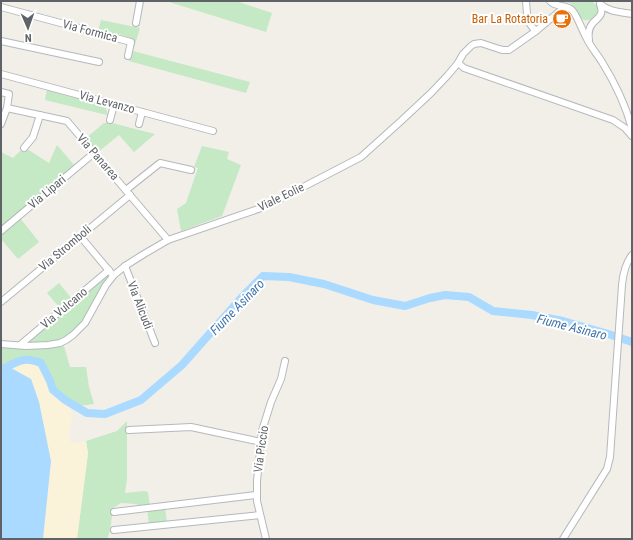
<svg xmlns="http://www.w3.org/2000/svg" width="633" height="540" font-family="'Roboto Condensed',sans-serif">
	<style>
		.green { fill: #c5e8c5 }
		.sand { fill: #fbf3d9 }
		.water { fill: #aadaff }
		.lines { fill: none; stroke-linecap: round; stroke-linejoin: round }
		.river { stroke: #aadaff; stroke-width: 8 }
		.minor-casing { stroke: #b5b8bc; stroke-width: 8 }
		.minor { stroke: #fff; stroke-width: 6 }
		.labels { text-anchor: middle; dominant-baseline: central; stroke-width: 4; stroke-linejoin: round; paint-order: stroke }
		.food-label { font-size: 12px; fill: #c56008; stroke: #fff; text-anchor: end }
		.street-label { font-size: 12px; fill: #5f6368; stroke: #fff }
		.water-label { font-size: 13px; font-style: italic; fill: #4174aa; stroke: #fff }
	</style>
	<rect width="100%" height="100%" fill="#f1efe8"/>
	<g class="green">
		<polygon points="166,1 236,1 272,13 266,32"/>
		<path d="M 555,1 L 592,1 L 597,6 L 598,12 C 595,19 586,24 580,17 C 577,12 576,7 571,4 C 566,1 560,3 555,1 Z"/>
		<polygon points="101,20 140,28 133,51 250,82 246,93 129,61 133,41 130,38 119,34 114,35 98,31"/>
		<path d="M 47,89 L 97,101 C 103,105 108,108 107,115 L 45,100 Z"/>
		<polygon points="104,123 112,123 155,134 134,152 119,135 97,153 85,139"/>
		<polygon points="57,145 75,166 1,228 1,152 13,158 20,151 25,150 27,149 49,163"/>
		<polygon points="202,146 229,152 227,159 241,165 222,216 181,231 177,209 186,203 198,168 194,167"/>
		<polygon points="20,218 39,242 18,259 1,239 1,234"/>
		<path d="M 109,274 L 110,277 C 97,299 84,334 56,341 C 46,344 36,343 26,343 L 106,275 Z"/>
		<polygon points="59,283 72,299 60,308 47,293"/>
		<path d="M 64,346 L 70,367 L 86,367 L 89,387 L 94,404 L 71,407 L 58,398 L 49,388 L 44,372 L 22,362 L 11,368 L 4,368 L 1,369 L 1,347 C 23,350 42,350 64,346 Z"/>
		<polygon points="127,421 127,479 125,493 144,491 148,492 150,507 140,506 136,504 121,503 113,508 110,531 107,539 77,539 88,453 86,441 117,431"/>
		<polygon points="165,507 167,523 149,525 147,509"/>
	</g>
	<path class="sand" d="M 29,361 C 32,362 34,362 36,363 C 46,368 46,385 53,393 C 58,399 65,403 71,407 C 71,411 72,416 71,421 C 69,431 66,434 72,444 L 86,441 L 88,453 L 77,539 L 43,539 L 51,461 L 39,402 L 31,379 L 11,368 L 22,362 Z"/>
	<polygon class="water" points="4,368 11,368 31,379 39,402 51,461 43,539 1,539 1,369"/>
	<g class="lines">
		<path class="river" d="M 4,368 C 20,361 24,356 41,363 L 50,381 L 53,390 L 65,400 L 87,413 L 105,414 L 141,400 L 182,365 L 243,296 L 263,276 L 289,277 L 324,284 L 373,300 L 405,306 L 430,298 L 445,295 L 469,297 L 493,311 L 532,315 L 563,321 L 605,333 L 632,342"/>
		<g class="minor-casing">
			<g id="minor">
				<path d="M 526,1 C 527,12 526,23 536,31"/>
				<path d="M 550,1 C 556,8 565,4 572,10 C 577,15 582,30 586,37 C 590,46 597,54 602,62 C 615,83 626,106 632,129"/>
				<path d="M 600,4 C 609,12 621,12 632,14"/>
				<polyline points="1,7 131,42 128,56"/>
				<polyline points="136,23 140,1"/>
				<path d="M 589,40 C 588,34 589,28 592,24 C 599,16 604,16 600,4"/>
				<polyline points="1,41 99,62"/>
				<polyline points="458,63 464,68 613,120 625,128 632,136"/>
				<polyline points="1,74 213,131"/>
				<polyline points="1,92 9,94 7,108 1,124"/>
				<polyline points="7,108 67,121 168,240"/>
				<polyline points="110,120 114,105"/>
				<polyline points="139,124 142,112"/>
				<polyline points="24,148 33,137 40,115"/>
				<polyline points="126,190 160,163 191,170"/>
				<polyline points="1,231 94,153"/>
				<polyline points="80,236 111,273"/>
				<polyline points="125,266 155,343"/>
				<polyline points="1,302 130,195"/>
				<polyline points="1,344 26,346 48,345 60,343 66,340 73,335 85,323 106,285 114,275 125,266 144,254 168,240 261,208 282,198 361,157 401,121 431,93 448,75 458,63 463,54 471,46 474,44 481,43 499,49 503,50 509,50 536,31 561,10 568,8"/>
				<polyline points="20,345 109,270"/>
				<polyline points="129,430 191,427 261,442"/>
				<polyline points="114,512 256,495"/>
				<polyline points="114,530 260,515"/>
				<polyline points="266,539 257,501 257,481 262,431 271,402 281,379 285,361"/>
				<path d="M 563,539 L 607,469 L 610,457 L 622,285 C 623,274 625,264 632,255"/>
			</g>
		</g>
		<use href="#minor" class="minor"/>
	</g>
	<defs>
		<g id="cafe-disc" transform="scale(1)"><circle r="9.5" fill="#e8710a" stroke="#fff"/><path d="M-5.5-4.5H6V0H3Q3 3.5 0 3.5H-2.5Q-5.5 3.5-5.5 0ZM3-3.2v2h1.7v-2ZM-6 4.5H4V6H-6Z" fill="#fff"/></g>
	</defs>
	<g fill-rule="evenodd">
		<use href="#cafe-disc" x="562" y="19"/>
	</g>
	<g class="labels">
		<g class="food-label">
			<text x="548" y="19">Bar La Rotatoria</text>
		</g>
		<g class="street-label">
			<text transform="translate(90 31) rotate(15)">Via Formica</text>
			<text transform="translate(107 102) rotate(15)">Via Levanzo</text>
			<text transform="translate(98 157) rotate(49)">Via Panarea</text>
			<text transform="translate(47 192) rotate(-40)">Via Lipari</text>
			<text transform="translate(281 197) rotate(-26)">Viale Eolie</text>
			<text transform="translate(65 248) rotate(-40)">Via Stromboli</text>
			<text transform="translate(140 305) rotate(69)">Via Alicudi</text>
			<text transform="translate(64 308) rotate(-40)">Via Vulcano</text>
			<text transform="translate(261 449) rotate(-82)">Via Piccio</text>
		</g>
		<g class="water-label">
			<text transform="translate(237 307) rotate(-46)">Fiume Asinaro</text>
			<text transform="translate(572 327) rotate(14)">Fiume Asinaro</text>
		</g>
	</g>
	<rect width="633" height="540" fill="none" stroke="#5f6368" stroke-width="4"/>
	<g transform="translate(28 28) rotate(178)" stroke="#ffffff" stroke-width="3" paint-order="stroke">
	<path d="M0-3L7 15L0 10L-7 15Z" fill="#5f6368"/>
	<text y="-6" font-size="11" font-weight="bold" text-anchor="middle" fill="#5f6368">N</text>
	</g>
</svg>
